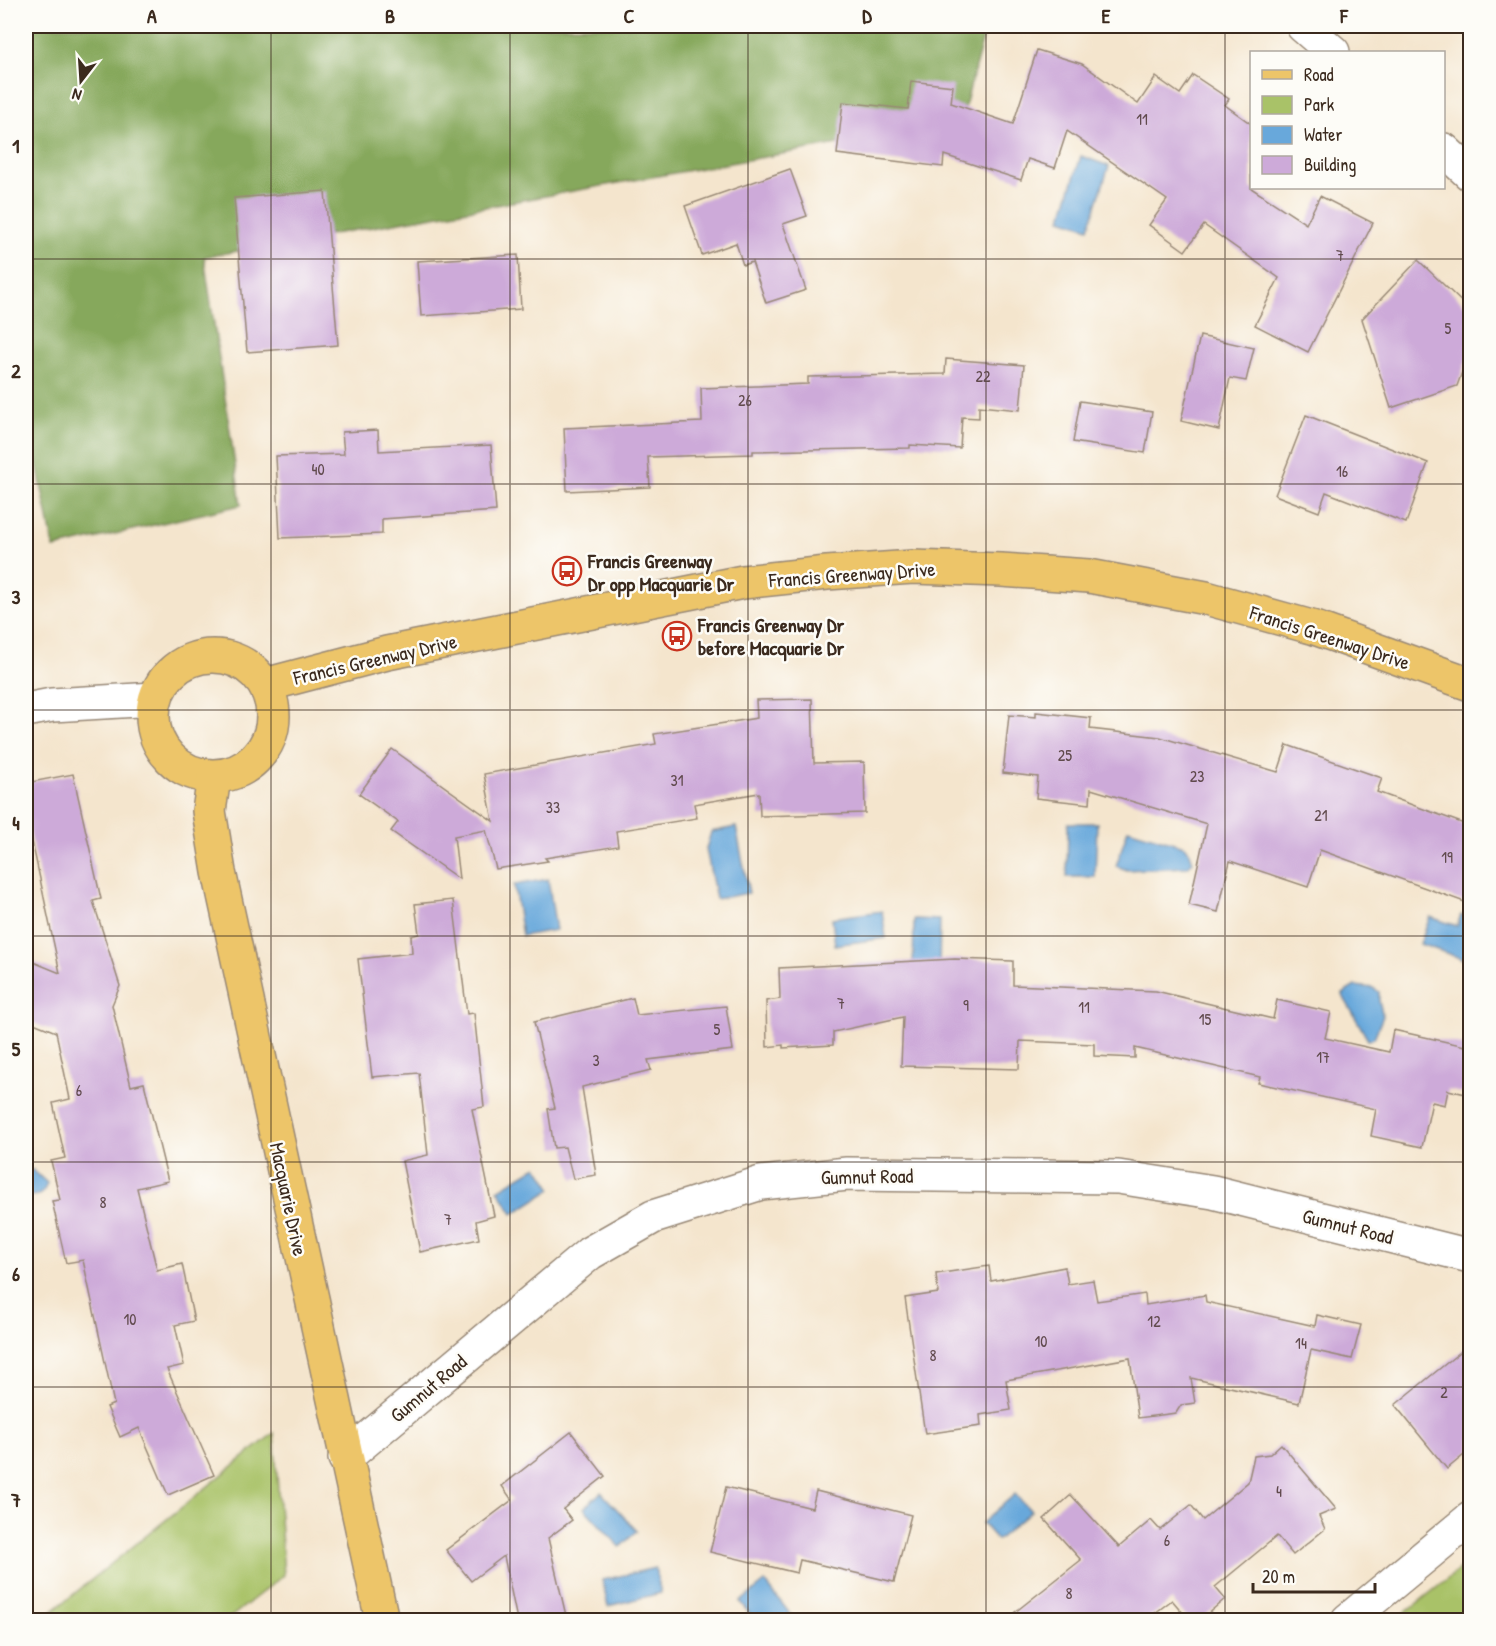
<svg xmlns="http://www.w3.org/2000/svg" width="1496" height="1646" font-family="'Patrick Hand',sans-serif">
	<style>
		.green { fill: #a9c268; stroke: #727643; stroke-width: 1.5 }
		.forest { fill: #86a85c; stroke: #60693d; stroke-width: 1.5 }
		.water { fill: #68a8db; stroke: #52697c; stroke-width: 1.5 }
		.building { fill: #cdaad9 }
		.lines { fill: none; stroke-linecap: round; stroke-linejoin: round }
		.minor-casing { stroke: #988876; stroke-width: 36 }
		.major-casing { stroke: #988876; stroke-width: 36 }
		.minor { stroke: #fff; stroke-width: 33 }
		.major { stroke: #edc569; stroke-width: 33 }
		.grid { fill: none; stroke: #3b2a1e; stroke-width: 1.5; stroke-opacity: 0.55 }
		.labels { text-anchor: middle; dominant-baseline: central; stroke-width: 5; stroke-linejoin: round; paint-order: stroke }
		.number-label { font-size: 16px; fill: #604a4d }
		.poi-label { font-size: 20px; font-weight: bold; fill: #3b2a1e; stroke: #fdfcf7; text-anchor: start }
		.street-label { font-size: 20px; fill: #3b2a1e; stroke: #fdfcf7 }
		.neatline { fill: none; stroke: #3b2a1e; stroke-width: 2 }
		.grid-label { font-size: 20px; text-anchor: middle; font-weight: bold; fill: #3b2a1e }
	</style>
	<rect width="100%" height="100%" fill="#fdfcf7"/>
	<filter id="ink" filterUnits="userSpaceOnUse"><feTurbulence type="fractalNoise" baseFrequency=".0167" numOctaves="2"/><feDisplacementMap in="SourceGraphic" scale="12" xChannelSelector="R" yChannelSelector="G"/><feConvolveMatrix kernelMatrix="1 2 1 2 8 2 1 2 1" color-interpolation-filters="sRGB"/></filter>
	<filter id="wash" filterUnits="userSpaceOnUse"><feTurbulence type="fractalNoise" baseFrequency=".008" numOctaves="4" result="noise"/><feDisplacementMap in="SourceGraphic" scale="24" xChannelSelector="R" yChannelSelector="G"/><feGaussianBlur stdDeviation="1.35" result="paint"/><feColorMatrix in="noise" values="0 0 0 0 0 0 0 0 0 0 0 0 0 0 0 0 0 1.4 0 .05"/><feComposite in="paint" operator="in"/></filter>
	<g filter="url(#wash)">
		<rect width="100%" height="100%" fill="#f4e5cd"/>
		<g class="green">
			<polygon points="274,1433 284,1575 227,1620 45,1620 44,1618"/>
			<polygon points="1470,1561 1470,1620 1396,1620"/>
		</g>
		<polygon class="forest" points="26,26 986,26 961,122 204,257 241,505 54,548 26,411"/>
		<g class="water">
			<polygon points="1081,156 1109,166 1089,228 1061,219"/>
			<polygon points="1068,823 1097,823 1095,877 1067,877"/>
			<polygon points="736,827 749,893 716,899 706,849 711,832"/>
			<polygon points="1128,829 1184,846 1190,853 1193,862 1187,867 1127,870 1116,866"/>
			<polygon points="548,879 556,930 522,936 514,885"/>
			<polygon points="882,911 886,938 835,945 832,918"/>
			<polygon points="1461,915 1470,918 1470,946 1466,960 1420,944 1430,917 1457,926"/>
			<polygon points="914,919 940,920 939,972 913,972"/>
			<polygon points="1355,986 1373,988 1379,992 1379,1001 1383,1016 1374,1038 1368,1040 1342,994"/>
			<polygon points="537,1166 552,1189 513,1214 498,1190"/>
			<path d="M 33,1170 L 47,1183 C 43,1196 38,1196 26,1196 L 26,1171 Z"/>
			<polygon points="601,1492 637,1531 620,1547 584,1508"/>
			<polygon points="1015,1494 1031,1511 997,1540 982,1523"/>
			<polygon points="655,1568 661,1593 608,1606 602,1580"/>
			<polygon points="765,1582 795,1620 755,1620 740,1602"/>
		</g>
		<g id="blocks">
			<g class="building">
				<polygon points="1037,50 1082,64 1138,104 1156,77 1180,94 1193,75 1229,99 1225,105 1251,124 1251,188 1306,224 1320,196 1373,223 1308,352 1255,325 1279,278 1204,225 1185,251 1149,225 1167,200 1067,131 1055,168 1028,159 1021,180 944,155 943,167 837,154 843,102 908,109 911,81 953,86 951,103 1013,124"/>
				<polygon points="790,169 807,216 783,224 806,290 766,303 752,262 743,265 736,243 702,255 685,206"/>
				<polygon points="325,191 338,345 247,352 234,198"/>
				<polygon points="518,255 521,309 421,316 417,261"/>
				<polygon points="1418,260 1470,310 1470,350 1457,386 1391,408 1362,319"/>
				<polygon points="1200,336 1254,348 1246,381 1230,378 1219,430 1181,421"/>
				<polygon points="946,359 1024,365 1020,410 979,406 979,418 962,417 960,448 910,445 910,448 753,451 753,454 648,457 650,487 567,491 564,428 702,422 701,388 808,384 808,377 945,374"/>
				<polygon points="1080,401 1152,412 1145,453 1073,442"/>
				<polygon points="1306,415 1428,463 1406,523 1326,492 1319,512 1275,495"/>
				<polygon points="378,430 379,451 491,445 496,511 382,519 382,534 280,538 276,456 344,454 342,432"/>
				<polygon points="812,699 814,763 864,762 865,813 760,816 759,793 694,804 697,818 616,831 618,846 545,858 548,861 496,869 486,830 454,836 459,879 391,831 398,822 359,794 392,749 493,821 484,774 656,744 654,734 757,718 756,700"/>
				<polygon points="1036,712 1091,718 1090,729 1160,737 1278,772 1287,745 1382,778 1377,792 1470,826 1470,904 1320,850 1308,887 1230,861 1218,912 1189,905 1207,824 1091,789 1090,804 1036,798 1038,777 1003,773 1009,715 1036,717"/>
				<polygon points="73,774 101,899 93,901 120,986 112,1005 131,1086 144,1083 168,1181 137,1188 157,1270 182,1264 194,1321 175,1325 184,1365 167,1369 214,1475 168,1495 139,1428 120,1437 107,1407 114,1404 83,1260 66,1263 52,1201 60,1200 51,1161 65,1158 53,1103 70,1099 56,1032 26,1020 26,959 60,973 26,813 26,783"/>
				<polygon points="453,900 467,1014 474,1013 484,1107 472,1109 494,1216 476,1221 479,1239 420,1252 402,1161 428,1155 419,1073 372,1077 358,959 412,953 411,936 419,934 415,904"/>
				<polygon points="955,959 1013,961 1013,985 1156,991 1273,1019 1277,1000 1331,1012 1325,1038 1389,1052 1393,1030 1470,1047 1470,1095 1448,1090 1445,1105 1432,1102 1422,1147 1371,1136 1376,1109 1258,1083 1260,1077 1135,1048 1135,1058 1094,1056 1094,1044 1020,1041 1019,1069 901,1066 903,1017 833,1032 833,1045 783,1048 783,1045 767,1047 766,1001 780,999 779,968"/>
				<polygon points="633,998 637,1015 726,1006 733,1050 648,1060 651,1070 582,1087 596,1175 573,1179 565,1147 554,1148 548,1109 555,1108 534,1022"/>
				<polygon points="989,1266 991,1281 1065,1267 1068,1284 1093,1280 1097,1301 1145,1294 1146,1305 1205,1295 1206,1302 1315,1326 1317,1315 1361,1325 1352,1359 1311,1350 1299,1403 1191,1378 1195,1403 1181,1405 1176,1413 1138,1418 1130,1358 1006,1380 1011,1410 980,1415 981,1426 925,1434 905,1298 938,1293 936,1274"/>
				<polygon points="1470,1344 1470,1450 1447,1469 1395,1405"/>
				<polygon points="571,1432 605,1476 563,1509 572,1520 548,1538 567,1620 517,1620 504,1556 471,1581 446,1550 512,1500 502,1486"/>
				<polygon points="1281,1444 1336,1509 1319,1516 1325,1529 1293,1555 1277,1536 1215,1587 1225,1599 1200,1620 1189,1620 1172,1600 1146,1620 1005,1620 1081,1560 1044,1519 1071,1495 1119,1547 1151,1520 1160,1530 1191,1505 1203,1520 1248,1482 1254,1456 1270,1454"/>
				<polygon points="726,1487 812,1508 816,1491 911,1515 894,1582 800,1560 797,1573 710,1552"/>
			</g>
		</g>
	</g>
	<g filter="url(#ink)">
		<use href="#blocks" fill-opacity="0" stroke="#988876" stroke-width="1.5"/>
		<g class="lines">
			<g class="minor-casing">
				<g id="minor">
					<polyline points="1303,26 1333,52"/>
					<polyline points="1444,150 1470,174"/>
					<polyline points="26,710 52,705 155,699"/>
					<polyline points="345,1458 590,1253 653,1217 761,1183 847,1174 1118,1177 1213,1192 1470,1256"/>
					<polyline points="1348,1620 1470,1519"/>
				</g>
			</g>
			<g class="major-casing">
				<g id="major">
					<circle cx="213" cy="716" r="60"/>
					<polyline points="265,685 387,653 743,582 827,573 913,567 1001,570 1089,576 1206,598 1315,628 1470,684"/>
					<polyline points="214,777 209,811 219,872 382,1620"/>
				</g>
			</g>
			<use href="#minor" class="minor"/>
			<use href="#major" class="major"/>
		</g>
	</g>
	<path class="grid" d="M 271,26 L 271,1620M 510,26 L 510,1620M 748,26 L 748,1620M 986,26 L 986,1620M 1225,26 L 1225,1620M 26,259 L 1470,259M 26,484 L 1470,484M 26,710 L 1470,710M 26,936 L 1470,936M 26,1162 L 1470,1162M 26,1387 L 1470,1387"/>
	<defs>
		<g id="bus-ring" transform="scale(1.5)"><circle r="9.5" fill="#fdfcf7" stroke="#c8321e" stroke-width="1.5"/><path d="M-5-6H5V4H4V6H2V4H-2V6H-4V4H-5ZM-3.5-4V0h7V-4ZM-3.5 1.2v1.5H-2V1.2ZM2 1.2v1.5H3.5V1.2Z" fill="#c8321e"/></g>
	</defs>
	<g fill-rule="evenodd">
		<use href="#bus-ring" x="567" y="571"/>
		<use href="#bus-ring" x="677" y="636"/>
	</g>
	<g class="labels">
		<g class="number-label">
			<text x="1142" y="119">11</text>
			<text x="1340" y="255">7</text>
			<text x="1448" y="328">5</text>
			<text x="983" y="376">22</text>
			<text x="745" y="400">26</text>
			<text x="318" y="469">40</text>
			<text x="1342" y="471">16</text>
			<text x="1065" y="755">25</text>
			<text x="1197" y="776">23</text>
			<text x="677" y="780">31</text>
			<text x="553" y="807">33</text>
			<text x="1321" y="815">21</text>
			<text x="1447" y="857">19</text>
			<text x="841" y="1003">7</text>
			<text x="966" y="1005">9</text>
			<text x="1084" y="1007">11</text>
			<text x="1205" y="1019">15</text>
			<text x="717" y="1029">5</text>
			<text x="1323" y="1057">17</text>
			<text x="596" y="1060">3</text>
			<text x="79" y="1090">6</text>
			<text x="103" y="1202">8</text>
			<text x="448" y="1219">7</text>
			<text x="130" y="1319">10</text>
			<text x="1154" y="1321">12</text>
			<text x="1041" y="1341">10</text>
			<text x="1301" y="1343">14</text>
			<text x="933" y="1355">8</text>
			<text x="1444" y="1392">2</text>
			<text x="1279" y="1491">4</text>
			<text x="1167" y="1540">6</text>
			<text x="1069" y="1593">8</text>
		</g>
		<g class="poi-label">
			<text x="588" y="560">Francis Greenway<tspan x="588" dy="23">Dr opp Macquarie Dr</tspan></text>
			<text x="698" y="624">Francis Greenway Dr<tspan x="698" dy="23">before Macquarie Dr</tspan></text>
		</g>
		<g class="street-label">
			<text transform="translate(852 574) rotate(-4)">Francis Greenway Drive</text>
			<text transform="translate(1330 637) rotate(18)">Francis Greenway Drive</text>
			<text transform="translate(375 659) rotate(-13)">Francis Greenway Drive</text>
			<text transform="translate(867 1176) rotate(-1)">Gumnut Road</text>
			<text transform="translate(289 1199) rotate(78)">Macquarie Drive</text>
			<text transform="translate(1348 1226) rotate(14)">Gumnut Road</text>
			<text transform="translate(428 1388) rotate(-40)">Gumnut Road</text>
		</g>
	</g>
	<rect width="1496" height="1646" fill="none" stroke="#fdfcf7" stroke-width="66"/>
	<rect x="1250" y="51" width="195" height="138" fill="#fdfcf7" stroke="#afa8a0" stroke-width="1.5"/>
	<rect x="1262" y="70" width="30" height="9" fill="#edc569" stroke="#afa8a0" stroke-width="1.5"/>
	<text x="1304" y="81" font-size="18" fill="#3b2a1e">Road</text>
	<rect x="1262" y="96" width="30" height="18" fill="#a9c268" stroke="#afa8a0" stroke-width="1.5"/>
	<text x="1304" y="111" font-size="18" fill="#3b2a1e">Park</text>
	<rect x="1262" y="126" width="30" height="18" fill="#68a8db" stroke="#afa8a0" stroke-width="1.5"/>
	<text x="1304" y="141" font-size="18" fill="#3b2a1e">Water</text>
	<rect x="1262" y="156" width="30" height="18" fill="#cdaad9" stroke="#afa8a0" stroke-width="1.5"/>
	<text x="1304" y="171" font-size="18" fill="#3b2a1e">Building</text>
	<g transform="translate(81 81) rotate(197)" stroke="#fdfcf7" stroke-width="4.5" paint-order="stroke">
	<path d="M0-4.5L10 22L0 15L-10 22Z" fill="#3b2a1e"/>
	<text y="-9" font-size="16" font-weight="bold" text-anchor="middle" fill="#3b2a1e">N</text>
	</g>
	<path d="M1253 1583v9h122v-9" fill="none" stroke="#3b2a1e" stroke-width="3"/>
	<text x="1262" y="1583" font-size="18" fill="#3b2a1e" stroke="#fdfcf7" stroke-width="4.5" paint-order="stroke">20 m</text>
	<rect x="33" y="33" width="1430" height="1580" class="neatline"/>
	<g class="grid-label">
		<text x="152" y="23">A</text>
		<text x="390" y="23">B</text>
		<text x="629" y="23">C</text>
		<text x="867" y="23">D</text>
		<text x="1106" y="23">E</text>
		<text x="1344" y="23">F</text>
		<text x="16" y="153">1</text>
		<text x="16" y="378">2</text>
		<text x="16" y="604">3</text>
		<text x="16" y="830">4</text>
		<text x="16" y="1056">5</text>
		<text x="16" y="1281">6</text>
		<text x="16" y="1507">7</text>
	</g>
</svg>
